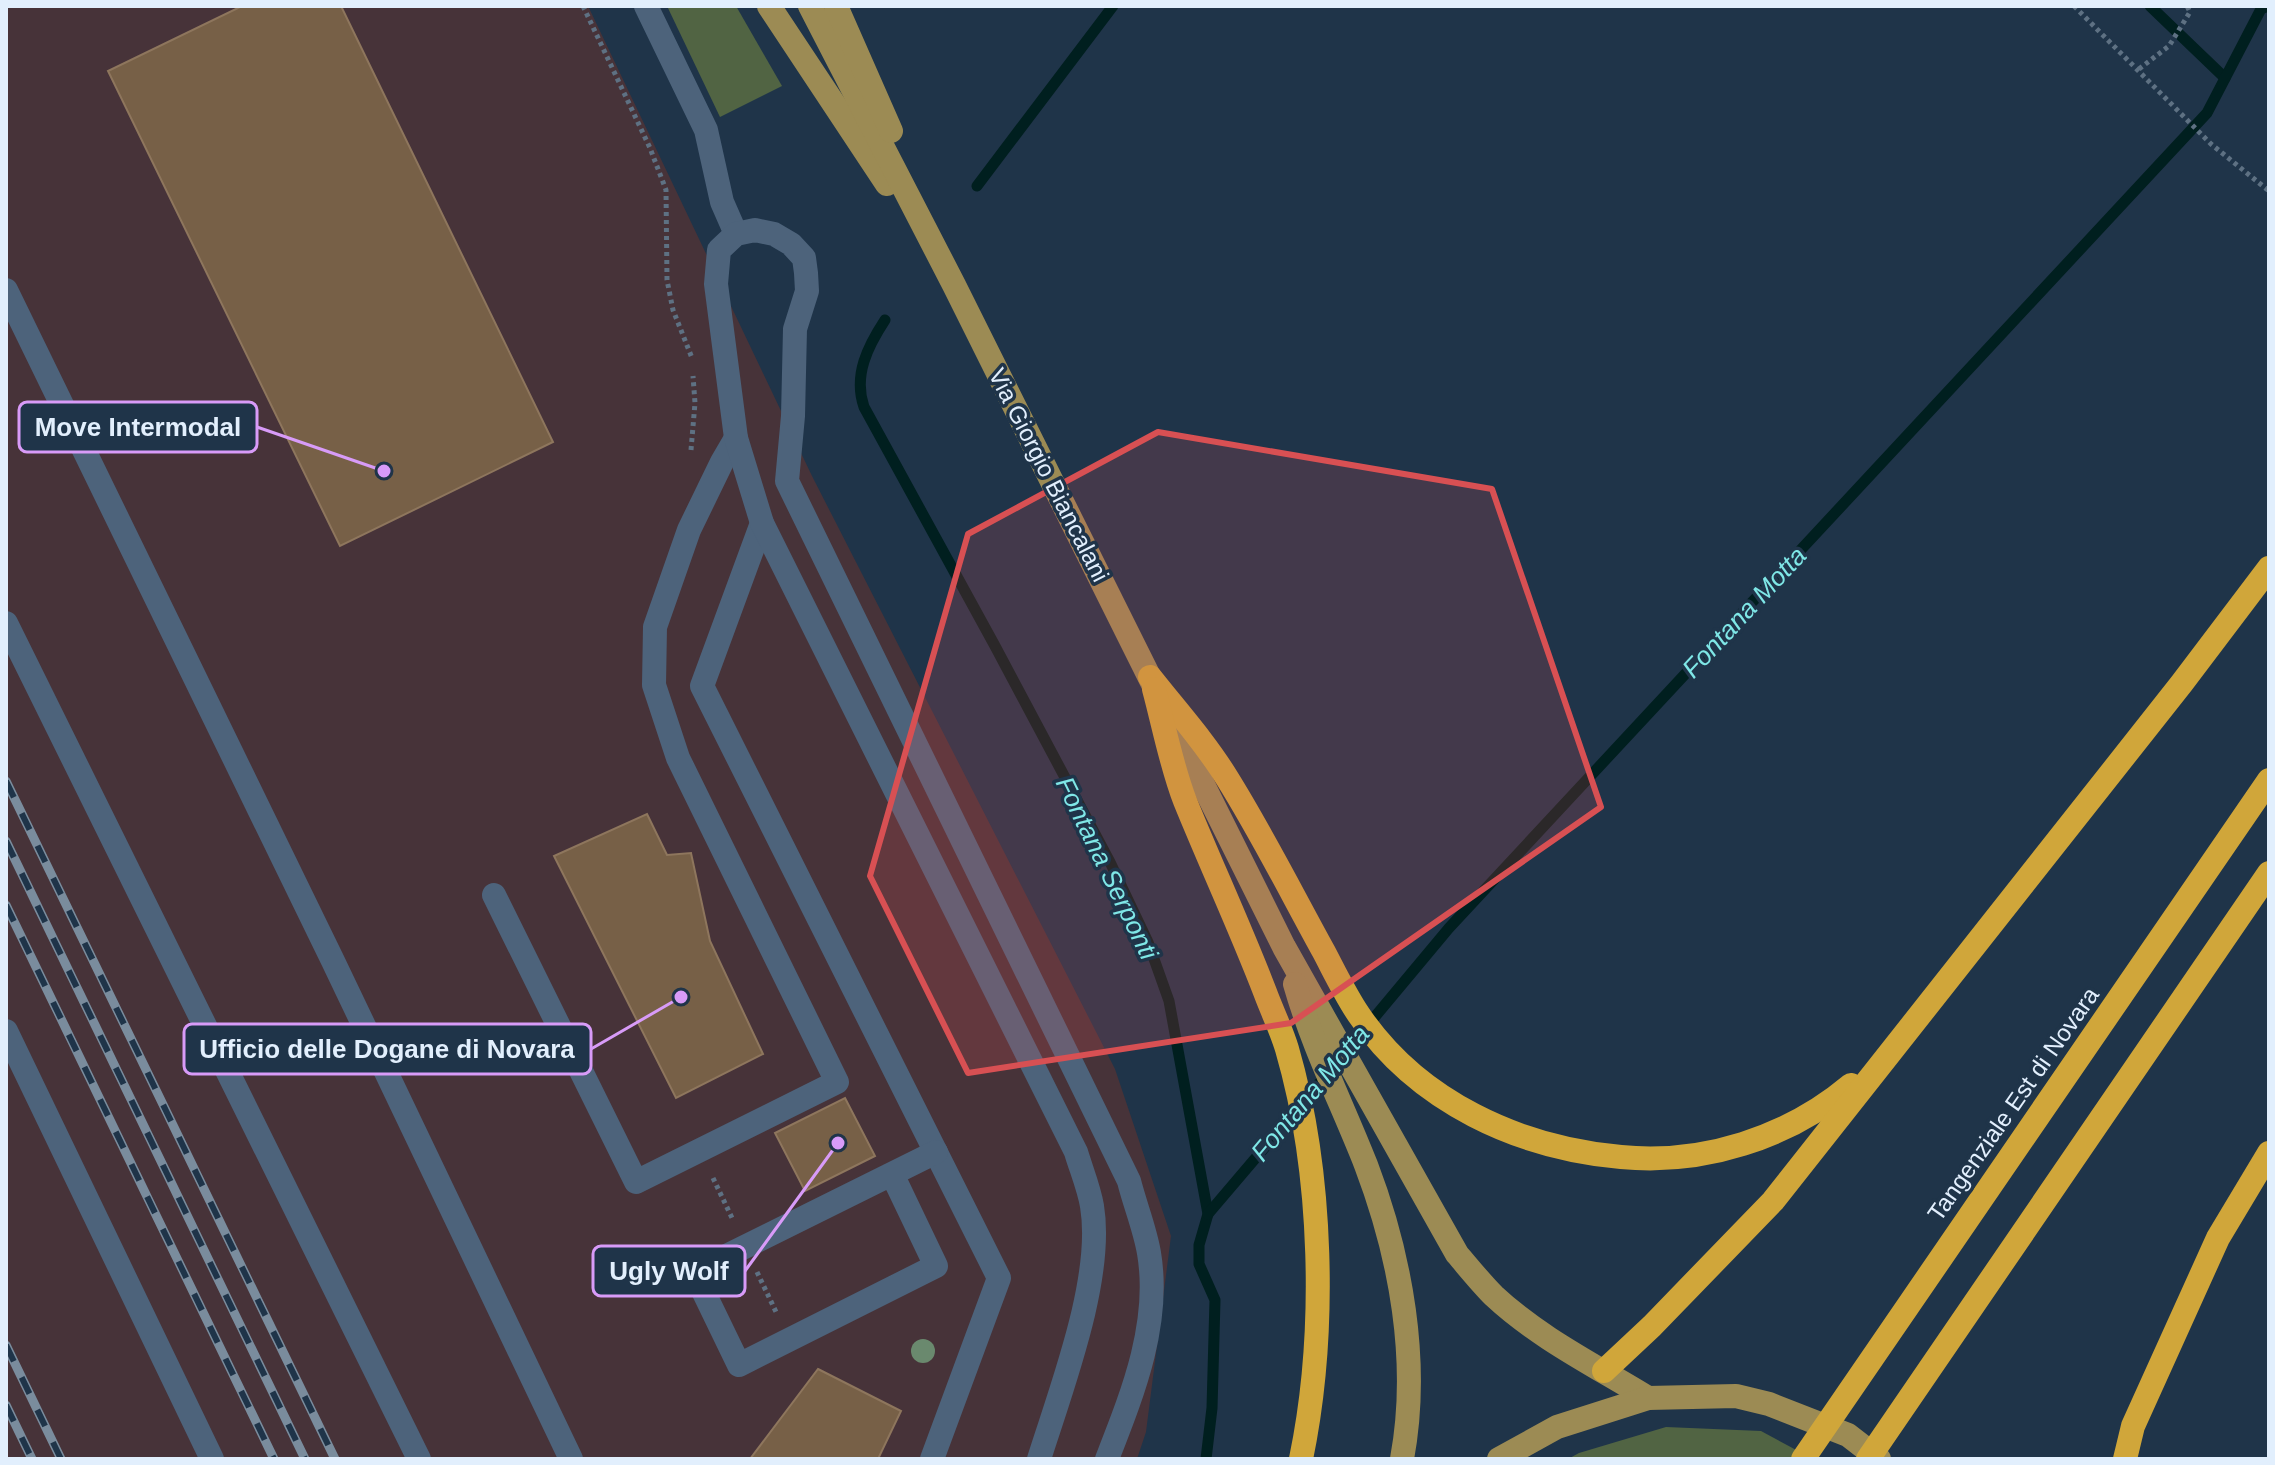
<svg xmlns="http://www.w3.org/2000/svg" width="2275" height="1465" font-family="Arial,sans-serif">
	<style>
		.industrial { fill: #473339 }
		.green { fill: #516443 }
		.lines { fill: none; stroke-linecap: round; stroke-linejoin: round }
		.stream { stroke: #001f1f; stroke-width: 11 }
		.building { fill: #776047; stroke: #8e765d; stroke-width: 2 }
		.path { stroke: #5e7183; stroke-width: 5; stroke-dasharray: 4 4; stroke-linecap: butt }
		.minor { stroke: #4d637b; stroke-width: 24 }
		.major { stroke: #9c8b54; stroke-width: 24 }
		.highway { stroke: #d0a63a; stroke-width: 24 }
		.rail-casing { stroke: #7a8c9d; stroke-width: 9 }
		.rail { stroke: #1f3449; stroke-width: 6; stroke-dasharray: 18; stroke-linecap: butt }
		.tree { fill: #6a896e }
		.marked { fill: #d85053; fill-opacity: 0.2; stroke: #d85053; stroke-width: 6; stroke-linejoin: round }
		.labels { text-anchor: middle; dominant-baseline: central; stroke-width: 7; stroke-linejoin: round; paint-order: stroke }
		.street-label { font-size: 24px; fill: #e2effd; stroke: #1f3449 }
		.water-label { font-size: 26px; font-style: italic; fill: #7fe7e7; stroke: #1f3449 }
		.leader { fill: none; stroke: #d89bf8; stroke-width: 3 }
		.callout-dot { fill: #d89bf8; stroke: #1f3449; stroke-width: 3 }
		.callout { fill: #1f3449; stroke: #d89bf8; stroke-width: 3 }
		.callout-label { font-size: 26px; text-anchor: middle; font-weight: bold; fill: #e2effd }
	</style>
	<rect width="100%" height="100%" fill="#1f3449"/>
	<polygon class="industrial" points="6,6 588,6 812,476 1115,1069 1171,1236 1146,1432 1137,1459 6,1459"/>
	<g class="green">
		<polygon points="667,6 736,6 782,86 720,117"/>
		<polygon points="1666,1427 1761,1431 1813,1459 1568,1459 1579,1453"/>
	</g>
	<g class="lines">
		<g class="stream">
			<polyline points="2150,6 2225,78"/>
			<polyline points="977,186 1113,6"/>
			<path d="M 885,320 C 868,346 853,375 864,407 L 995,646 L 1110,862 L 1148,942 L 1169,1001 L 1208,1214 L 1199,1245 L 1199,1264 L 1215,1300 L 1212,1408 L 1206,1459"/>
			<polyline points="1343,1055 1449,928 2207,113 2261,9 2268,6"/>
			<polyline points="1208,1214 1327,1074"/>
		</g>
	</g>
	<g class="building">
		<polygon points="242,6 341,6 553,442 340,546 108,71"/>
		<polygon points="647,814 667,855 691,853 710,941 763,1054 676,1098 554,856"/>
		<polygon points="845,1098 875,1156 805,1191 775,1133"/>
		<polygon points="818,1369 901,1411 878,1459 750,1459"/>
	</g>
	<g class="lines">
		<g class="path">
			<polyline points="583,6 650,148 666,190 667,280 673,310 692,358"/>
			<polyline points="2074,6 2211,144 2269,191"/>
			<polyline points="2139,69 2169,46 2190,12 2187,6"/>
			<polyline points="691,450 695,403 693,376"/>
			<polyline points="713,1178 733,1220"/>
			<polyline points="757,1272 777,1314"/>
		</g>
		<g class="minor">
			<polyline points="646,6 706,130 722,202 736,234"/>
			<polyline points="6,290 333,961 571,1459"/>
			<polyline points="762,523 702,686 999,1278 932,1459"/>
			<polyline points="6,623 419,1459"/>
			<polyline points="494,895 636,1182 837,1082 678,758 654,685 655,627 689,530 722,462 736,438"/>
			<polyline points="6,1031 212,1459"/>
			<polyline points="892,1174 936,1266 739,1365 694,1272 936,1152"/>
			<path d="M 1039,1459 C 1061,1389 1104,1278 1092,1206 C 1089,1188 1081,1169 1076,1152 L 762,523 L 736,438 L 716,284 L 719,250 L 736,234 L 755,230 L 774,234 L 791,244 L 804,258 L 806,273 L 807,291 L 795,329 L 793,416 L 787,481 L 1129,1181 C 1135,1205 1145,1229 1149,1253 C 1161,1324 1132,1395 1107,1459"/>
		</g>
		<g class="major">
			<polyline points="769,6 887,184"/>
			<path d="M 810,6 L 954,285 L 1284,947 L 1457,1254 C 1469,1268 1481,1283 1494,1296 C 1539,1338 1596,1366 1648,1398"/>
			<polyline points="836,6 891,131"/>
			<path d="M 1295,984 C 1313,1047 1342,1104 1366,1165 C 1401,1257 1420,1362 1402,1459"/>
			<polyline points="1499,1459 1557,1427 1648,1398 1736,1396 1769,1404 1848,1435 1879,1459"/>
		</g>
		<g class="highway">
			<path d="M 1150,677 C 1176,710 1205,742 1227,778 C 1262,834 1292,894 1324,952 C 1335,973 1346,996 1359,1015 C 1418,1102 1519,1148 1621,1157 C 1703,1165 1788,1138 1851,1085"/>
			<path d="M 1154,689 C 1164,726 1171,765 1185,801 C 1211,865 1240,927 1265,992 C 1272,1011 1281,1029 1287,1049 C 1323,1173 1327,1333 1301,1459"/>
			<polyline points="1604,1371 1652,1326 1773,1201 2182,683 2269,568"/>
			<polyline points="1803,1459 2269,780"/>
			<polyline points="1868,1459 2269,873"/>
			<polyline points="2125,1459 2133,1426 2218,1238 2269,1153"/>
		</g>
		<g class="rail-casing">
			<g id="rail">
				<polyline points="6,781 335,1459"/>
				<polyline points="6,841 305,1459"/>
				<polyline points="6,905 274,1459"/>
				<polyline points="6,1345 61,1459"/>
				<polyline points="6,1405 32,1459"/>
			</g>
		</g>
		<use href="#rail" class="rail"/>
	</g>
	<circle class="tree" cx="923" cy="1351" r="12"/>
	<path class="marked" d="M 1158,432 L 1492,489 L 1601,807 L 1291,1023 L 968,1073 L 870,876 L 968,534 Z"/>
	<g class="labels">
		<g class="street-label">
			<text transform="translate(1049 475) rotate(63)">Via Giorgio Biancalani</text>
			<text transform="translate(2013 1104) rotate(-55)">Tangenziale Est di Novara</text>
		</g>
		<g class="water-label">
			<text transform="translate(1744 612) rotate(-47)">Fontana Motta</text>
			<text transform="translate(1107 868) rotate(64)">Fontana Serponti</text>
			<text transform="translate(1310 1093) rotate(-50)">Fontana Motta</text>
		</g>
	</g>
	<path class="leader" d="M384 471L257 427M681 997L591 1049M838 1143L745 1271"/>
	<g class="callout-dot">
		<circle cx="384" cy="471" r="8"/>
		<circle cx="681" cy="997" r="8"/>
		<circle cx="838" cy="1143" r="8"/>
	</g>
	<g class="callout">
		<rect x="19" y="402" width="238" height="50" rx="8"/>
		<rect x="184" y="1024" width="407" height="50" rx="8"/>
		<rect x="593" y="1246" width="152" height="50" rx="8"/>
	</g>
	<g class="callout-label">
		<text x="138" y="436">Move Intermodal</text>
		<text x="387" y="1058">Ufficio delle Dogane di Novara</text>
		<text x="669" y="1280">Ugly Wolf</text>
	</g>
	<rect width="2275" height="1465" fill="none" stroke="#e2effd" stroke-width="16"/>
</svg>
